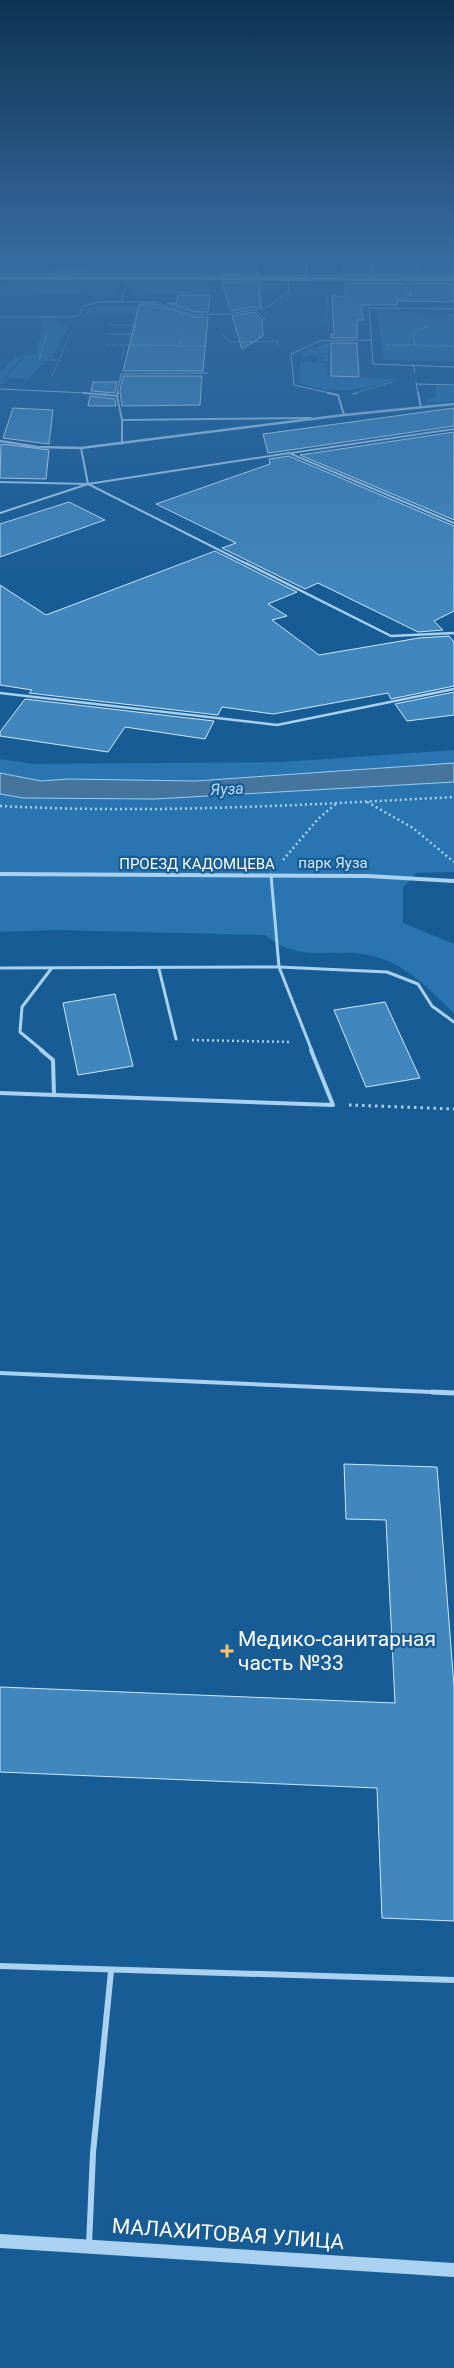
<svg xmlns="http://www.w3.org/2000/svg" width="454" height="2368" font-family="Roboto,sans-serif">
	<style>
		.green { fill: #2875b1 }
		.water { fill: #45749d; stroke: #9ccef3 }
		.building { fill: #4186bc; stroke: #d1e9fb }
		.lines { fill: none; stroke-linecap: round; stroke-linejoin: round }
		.path-far3 { stroke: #aad1f0; stroke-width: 1; stroke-dasharray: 1 1; stroke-linecap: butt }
		.path-far2 { stroke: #aad1f0; stroke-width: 2; stroke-dasharray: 1 2; stroke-linecap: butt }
		.path-far1 { stroke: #aad1f0; stroke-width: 2.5; stroke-dasharray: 2 3; stroke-linecap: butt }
		.path { stroke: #aad1f0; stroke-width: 3; stroke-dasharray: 2.5 4; stroke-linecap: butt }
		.service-far6 { stroke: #aad1f0; stroke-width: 1 }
		.service-far5 { stroke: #aad1f0; stroke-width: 2 }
		.service-far4 { stroke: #aad1f0; stroke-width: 2.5 }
		.service-far3 { stroke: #aad1f0; stroke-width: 3 }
		.service-far2 { stroke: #aad1f0; stroke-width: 4 }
		.service-far1 { stroke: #aad1f0; stroke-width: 5 }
		.service { stroke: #aad1f0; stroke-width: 6 }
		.minor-far2 { stroke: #aad1f0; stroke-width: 2 }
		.minor-far1 { stroke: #aad1f0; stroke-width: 2.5 }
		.minor { stroke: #aad1f0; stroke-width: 4 }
		.tertiary { stroke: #aad1f0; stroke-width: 14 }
		.secondary { stroke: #d8ebfb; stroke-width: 4 }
		.tram { stroke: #fff; stroke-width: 1 }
		.poi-dot { fill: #ffc469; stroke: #185c95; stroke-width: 2 }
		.labels { text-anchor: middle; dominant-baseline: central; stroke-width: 4.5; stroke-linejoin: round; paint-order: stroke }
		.far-park-label { font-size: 15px; fill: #d1e9fb; stroke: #185c95 }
		.far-street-label { font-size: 15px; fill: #fff; stroke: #185c95 }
		.far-water-label { font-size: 16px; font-style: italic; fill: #b6dbf7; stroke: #185c95 }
		.near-poi-label { font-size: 21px; fill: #fff; stroke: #185c95; text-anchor: start }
		.near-street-label { font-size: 21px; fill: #fff; stroke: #185c95 }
	</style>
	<rect width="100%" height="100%" fill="#185c95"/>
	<g class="green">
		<polygon points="0,282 119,282 117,297 70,294 0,296"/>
		<polygon points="131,282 209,282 209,292 129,296"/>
		<polygon points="219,283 285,283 278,292 219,292"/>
		<polygon points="95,306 160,306 183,314 84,315 89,308"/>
		<polygon points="378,312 454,313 454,361 383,360"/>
		<polygon points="53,319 69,326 51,359 21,358 4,378 9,380 0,385 0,372 16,357 36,354 43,320"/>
		<polygon points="329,343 344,344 343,346 329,346 328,358 309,355 308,357 301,357 301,352"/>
		<polygon points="23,359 45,360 29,379 6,378"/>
		<path d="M 300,362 L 327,362 L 328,377 L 398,379 C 357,391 342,394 300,384 Z"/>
		<polygon points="435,386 454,386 454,401 428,403 427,399 437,398"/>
		<polygon points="454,750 454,763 195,781 69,779 41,781 0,773 0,759 34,764 282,762"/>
		<path d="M 454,782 L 454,872 L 416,873 L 403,888 L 403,923 L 454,944 L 454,1013 C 429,990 407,964 373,956 C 333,946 301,965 265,935 L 55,930 L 0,932 L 0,794 L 23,798 L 155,799 Z"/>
	</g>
	<polygon class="water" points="454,763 454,782 155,799 23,798 0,794 0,773 41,781 69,779 195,781"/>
	<g class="building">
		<polygon points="215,258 257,258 258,275 220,275"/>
		<polygon points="342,258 369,258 371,275 344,275"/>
		<polygon points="374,258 411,258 416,275 373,275"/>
		<polygon points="416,258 454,258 454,275 418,275"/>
		<polygon points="80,269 86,270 84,274 50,274"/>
		<polygon points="222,282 259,282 261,306 231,311"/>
		<polygon points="345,283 403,283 409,296 411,294 409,283 454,283 454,302 397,301 397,305 361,305 363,320 357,320 357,338 331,338 331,334 334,334 332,296 346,296"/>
		<polygon points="178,295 210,295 208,312 194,312 167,303 177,303"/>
		<polygon points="139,304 156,304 194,317 208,317 203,371 123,371"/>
		<polygon points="254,312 262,320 263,336 242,349 232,316"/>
		<polygon points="331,343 357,343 359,377 331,376"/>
		<polygon points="123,376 202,376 200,405 122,406 120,391"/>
		<polygon points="93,382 117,382 115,393 91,391"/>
		<polygon points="90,396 115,399 116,406 88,406"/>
		<polygon points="13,408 53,410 49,444 3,438"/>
		<polygon points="454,408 454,426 290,450 268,453 263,434"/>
		<polygon points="454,432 454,520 300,455"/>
		<polygon points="1,444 49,450 46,479 0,478"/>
		<polygon points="289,456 454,526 454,611 434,621 443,630 418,632 318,583 305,589 222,548 236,543 156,504 270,464 269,459"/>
		<polygon points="69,502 105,520 0,557 0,524"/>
		<polygon points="215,551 297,592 268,604 287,616 272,620 319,655 419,638 449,636 454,642 454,686 391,699 388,693 273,714 222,707 218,715 29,693 32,690 0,685 0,585 46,615"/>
		<polygon points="454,692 454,715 407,721 395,704"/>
		<polygon points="25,699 214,721 205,739 125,727 108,752 0,736 0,732"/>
		<polygon points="115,994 133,1066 78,1075 63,1003"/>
		<polygon points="385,1002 420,1078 366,1087 334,1010"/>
		<polygon points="344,1464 437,1467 454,1686 454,1921 382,1918 377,1788 0,1772 0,1687 395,1703 386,1520 346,1519"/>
	</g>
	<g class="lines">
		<g class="path-far3">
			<polyline points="326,322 327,294"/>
			<polyline points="109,325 135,325"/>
			<polyline points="219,331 231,342 277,341 279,347"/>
			<polyline points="108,334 134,334"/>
			<polyline points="106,345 125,345"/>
			<polyline points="132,345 206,346 206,334 201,330"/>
			<polyline points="386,345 415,345 413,332 428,326"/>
			<polyline points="415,345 454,346"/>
			<polyline points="180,346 182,334"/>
			<polyline points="39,360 47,333"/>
			<polyline points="45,360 59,360"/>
			<polyline points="121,360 125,345 132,345 137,316"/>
			<polyline points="319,360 331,360"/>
			<polyline points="52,376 71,332"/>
			<polyline points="353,394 392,382"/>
		</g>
		<polyline class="path-far2" points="353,394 357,393"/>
		<g class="path-far1">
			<polyline points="367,802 413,828 454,862"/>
			<path d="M 0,806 C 152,814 303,805 454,797"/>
			<polyline points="283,860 318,819 337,803"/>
			<polyline points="192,1040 291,1042"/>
		</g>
		<polyline class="path" points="349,1105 454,1109"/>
		<g class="service-far6">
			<polyline points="89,258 98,258"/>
			<polyline points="371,258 372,273"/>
			<polyline points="413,258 417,273"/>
			<polyline points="66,266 69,258"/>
			<polyline points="49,272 80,266 110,272"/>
			<polyline points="405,279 409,294"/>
			<polyline points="121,302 127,278"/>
			<polyline points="454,309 369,308 373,364 454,367"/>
			<polyline points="256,311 265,320"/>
			<polyline points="0,317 72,317 79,315 84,306 98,302 156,302 194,315 230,314 269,307 289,290 288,273"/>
			<polyline points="413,364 415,372"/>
			<polyline points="416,382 418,394"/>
			<polyline points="417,384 454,385"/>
			<polyline points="0,389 109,394"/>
			<polyline points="117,394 121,374 207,373"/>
			<polyline points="334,394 294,385 291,354 320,341 371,340"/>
		</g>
		<g class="service-far5">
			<polyline points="83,393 117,396 122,420 122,444"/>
			<polyline points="328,393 338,395 344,415"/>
			<polyline points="418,393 421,407"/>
			<polyline points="117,396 118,393"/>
			<polyline points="122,420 311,418"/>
			<polyline points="81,448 88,484"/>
			<polyline points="291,453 454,429"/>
			<polyline points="0,482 88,484 0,513"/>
			<polyline points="88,484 249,565"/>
			<polyline points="88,484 289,453 454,523"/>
		</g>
		<g class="service-far4">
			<polyline points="246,563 391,636 454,633"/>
			<polyline points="0,693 277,725 454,689"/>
		</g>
		<g class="service-far3">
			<polyline points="271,875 279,967 312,1051"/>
			<polyline points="0,968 279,967 387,972 418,984 432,1006 454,1022"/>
			<polyline points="159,969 176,1039"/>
			<polyline points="43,1051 20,1032 22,1007 51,969"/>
		</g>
		<g class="service-far2">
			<polyline points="41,1050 53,1060 54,1095"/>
			<polyline points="0,1093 333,1105 311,1050"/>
			<polyline points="0,1373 454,1393"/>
		</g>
		<polyline class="service-far1" points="432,1392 454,1393"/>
		<g class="service">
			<polyline points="0,1966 454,1980"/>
			<polyline points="89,2245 93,2153 111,1971"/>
		</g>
		<polyline class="minor-far2" points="306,258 306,279"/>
		<polyline class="minor-far1" points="0,441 37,447 81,448 344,415 454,404"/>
		<polyline class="minor" points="0,874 368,876 454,881"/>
		<polyline class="tertiary" points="0,2241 454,2270"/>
		<g class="secondary">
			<polyline points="0,261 22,258"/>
			<polyline points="0,278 454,279"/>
		</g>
		<polyline class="tram" points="0,274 454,276"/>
	</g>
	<linearGradient id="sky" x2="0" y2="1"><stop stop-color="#0d3352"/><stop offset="0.44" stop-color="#376ca0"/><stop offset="1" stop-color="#376ca0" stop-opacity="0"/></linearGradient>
	<rect width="454" height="590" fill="url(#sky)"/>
	<path class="poi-dot" d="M224.5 1643.5h5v5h5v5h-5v5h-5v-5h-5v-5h5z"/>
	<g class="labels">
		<g class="far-park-label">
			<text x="333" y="863">парк Яуза</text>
		</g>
		<g class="far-street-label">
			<text x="197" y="864">ПРОЕЗД КАДОМЦЕВА</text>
		</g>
		<g class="far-water-label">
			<text transform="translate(227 789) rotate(-3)">Яуза</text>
		</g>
		<g class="near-poi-label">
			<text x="238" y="1639">Медико-санитарная<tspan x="238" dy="24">часть №33</tspan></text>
		</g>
		<g class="near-street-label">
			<text transform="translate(228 2234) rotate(4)">МАЛАХИТОВАЯ УЛИЦА</text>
		</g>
	</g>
</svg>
